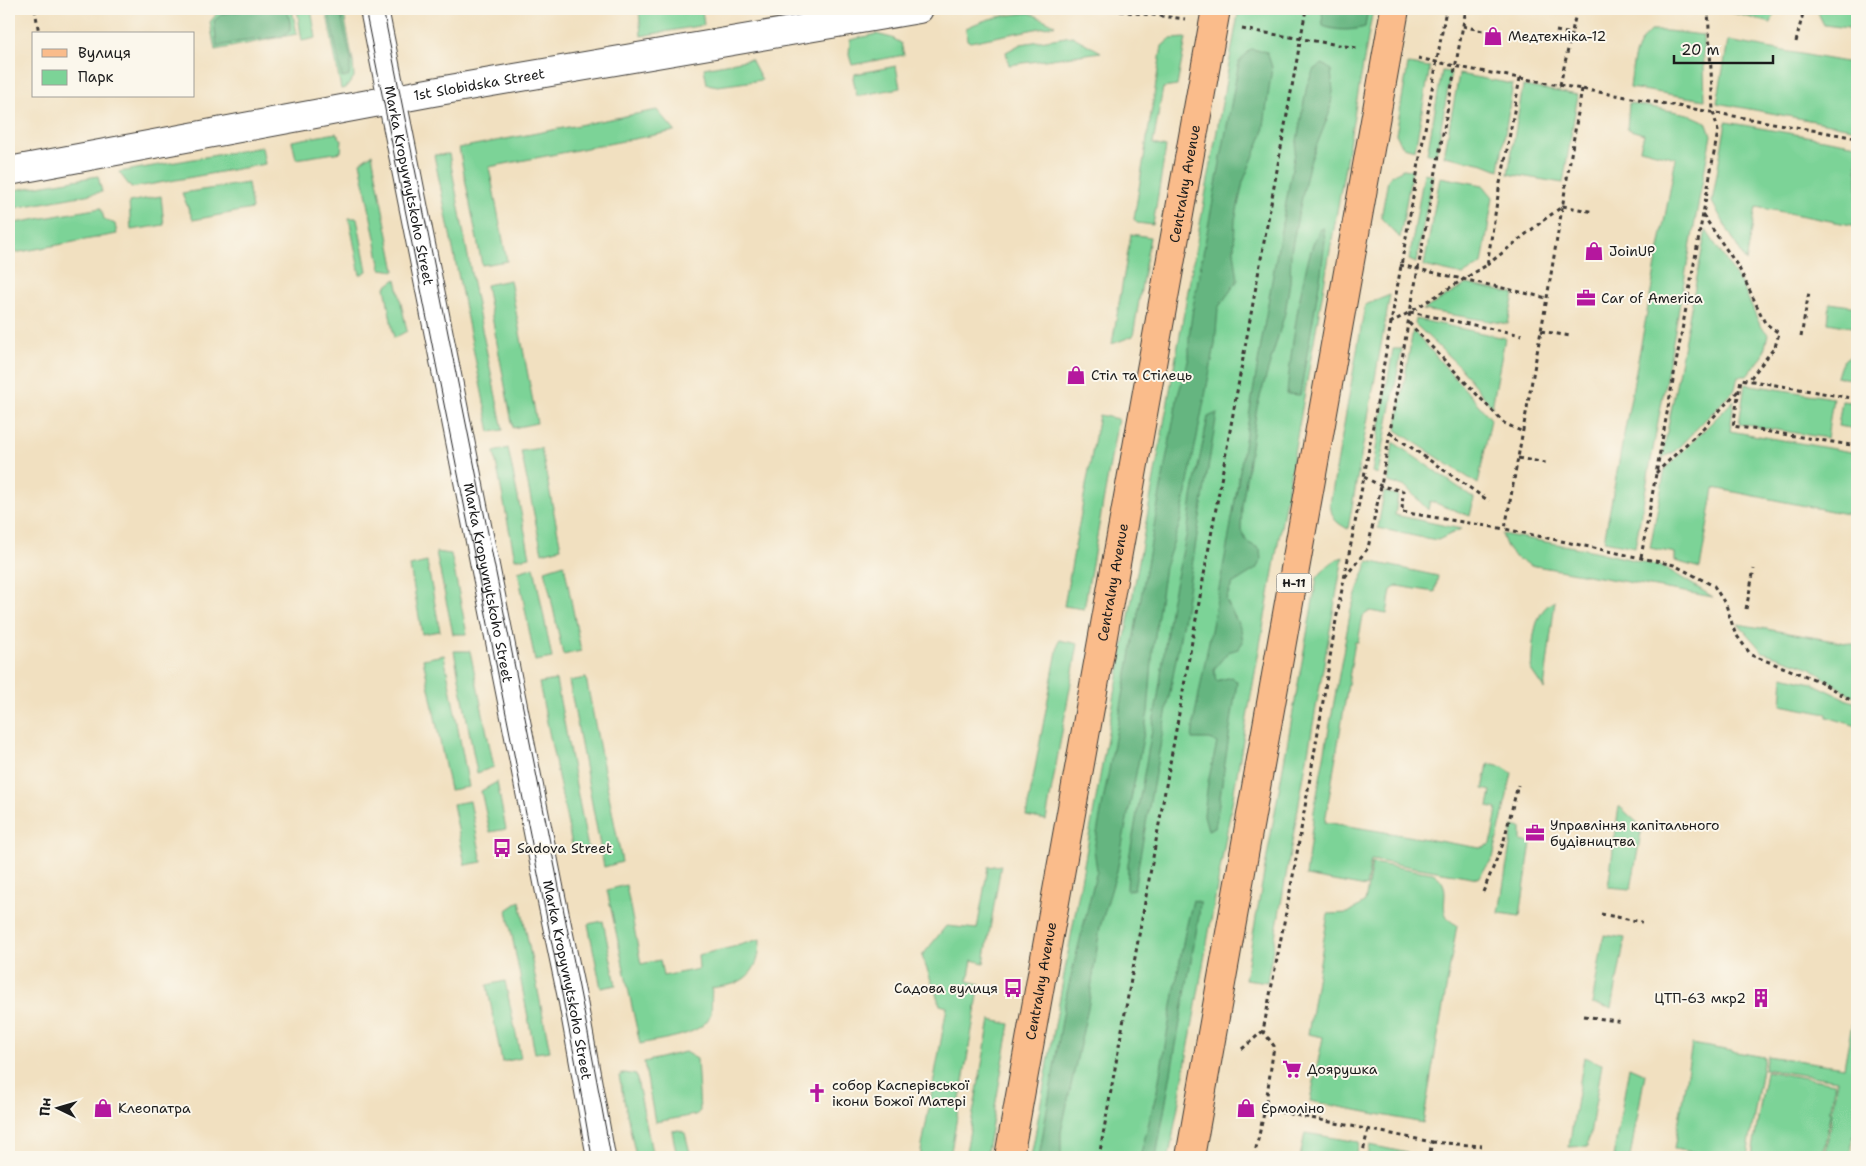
<svg xmlns="http://www.w3.org/2000/svg" width="1866" height="1166" font-family="'Shantell Sans',sans-serif">
	<style>
		.green { fill: #7cd397; stroke: #4c785a }
		.forest { fill: #65b580; stroke: #40684e }
		.lines { fill: none; stroke-linecap: round; stroke-linejoin: round }
		.minor-casing { stroke: #3c3935; stroke-width: 30 }
		.major-casing { stroke: #3c3935; stroke-width: 30 }
		.path { stroke: #3c3935; stroke-width: 3; stroke-dasharray: 4 4; stroke-linecap: butt }
		.minor { stroke: #fff; stroke-width: 28 }
		.major { stroke: #fabc8b; stroke-width: 28 }
		.tram { stroke: #1c1c1c; stroke-width: 1 }
		.labels { text-anchor: middle; dominant-baseline: central; stroke-width: 4; stroke-linejoin: round; paint-order: stroke }
		.shield { fill: #fbf7ec; stroke: #5f5e5a; stroke-width: 1 }
		.shield-label { font-size: 12px; font-weight: bold; fill: #1c1c1c }
		.poi-label { font-size: 14px; fill: #1c1c1c; stroke: #fbf7ec; text-anchor: start }
		.street-label { font-size: 14px; fill: #1c1c1c; stroke: #fbf7ec }
	</style>
	<rect width="100%" height="100%" fill="#fbf7ec"/>
	<filter id="ink" filterUnits="userSpaceOnUse"><feTurbulence type="fractalNoise" baseFrequency=".02" numOctaves="2"/><feDisplacementMap in="SourceGraphic" scale="10" xChannelSelector="R" yChannelSelector="G"/><feConvolveMatrix kernelMatrix="1 2 1 2 8 2 1 2 1" color-interpolation-filters="sRGB"/></filter>
	<filter id="wash" filterUnits="userSpaceOnUse"><feTurbulence type="fractalNoise" baseFrequency=".0096" numOctaves="4" result="noise"/><feDisplacementMap in="SourceGraphic" scale="20" xChannelSelector="R" yChannelSelector="G"/><feGaussianBlur stdDeviation="1.12" result="paint"/><feColorMatrix in="noise" values="0 0 0 0 0 0 0 0 0 0 0 0 0 0 0 0 0 1.4 0 .05"/><feComposite in="paint" operator="in"/></filter>
	<g filter="url(#wash)">
		<rect width="100%" height="100%" fill="#f1e0c0"/>
		<g class="green">
			<polygon points="232,9 292,9 297,34 215,50 210,22 219,11"/>
			<polygon points="297,9 311,9 316,38 302,41"/>
			<polygon points="326,9 343,9 353,62 354,77 346,88 341,89"/>
			<polygon points="639,9 706,9 702,10 704,25 641,36"/>
			<polygon points="1239,9 1373,9 1169,1157 1031,1157"/>
			<polygon points="1718,9 1776,9 1771,23"/>
			<polygon points="1816,9 1857,9 1857,29 1824,25"/>
			<path d="M 1030,13 L 1055,25 L 970,42 L 967,40 L 966,28 C 989,17 1005,15 1030,13 Z"/>
			<path d="M 1650,31 L 1667,31 L 1703,35 L 1705,100 L 1630,88 C 1633,65 1632,48 1650,31 Z"/>
			<polygon points="876,34 892,38 901,43 904,55 852,65 849,55 850,40"/>
			<polygon points="1072,36 1101,52 1009,65 1006,52 1021,44"/>
			<polygon points="1186,38 1177,86 1163,88 1153,144 1166,147 1153,225 1137,223 1134,219 1162,46 1170,39"/>
			<polygon points="1728,41 1857,64 1857,129 1717,103"/>
			<polygon points="751,59 762,80 718,86 707,84 704,68"/>
			<polygon points="1408,64 1430,67 1415,150 1403,147 1396,134"/>
			<polygon points="896,66 900,88 857,96 853,78 855,74"/>
			<polygon points="1442,71 1451,72 1436,155 1427,154"/>
			<polygon points="1459,74 1513,84 1499,170 1484,164 1444,156"/>
			<polygon points="1523,86 1578,95 1563,183 1508,174"/>
			<polygon points="1629,103 1688,114 1706,122 1711,135 1635,547 1604,541 1676,158 1640,149 1644,134 1627,129"/>
			<polygon points="657,110 675,131 489,167 507,261 482,265 459,148"/>
			<polygon points="1726,122 1857,145 1857,226 1756,207 1746,262 1712,202"/>
			<polygon points="336,133 342,140 341,152 296,159 292,141"/>
			<polygon points="262,147 265,164 131,188 119,172"/>
			<polygon points="372,154 395,271 381,269 360,162"/>
			<polygon points="449,154 478,310 503,430 490,432 434,155"/>
			<polygon points="1403,169 1412,170 1400,238 1381,218 1388,180 1392,175"/>
			<polygon points="1424,173 1433,175 1416,263 1409,260"/>
			<polygon points="98,176 102,192 9,209 9,191"/>
			<polygon points="1440,177 1483,185 1493,197 1482,264 1463,275 1424,266"/>
			<polygon points="248,183 252,209 193,220 182,193"/>
			<polygon points="161,196 164,225 131,230 129,202"/>
			<polygon points="101,208 104,219 115,224 117,234 9,254 9,224"/>
			<polygon points="349,218 357,218 367,271 360,275"/>
			<polygon points="1706,230 1743,287 1760,325 1768,334 1763,356 1747,376 1738,376 1735,389 1674,452 1662,458"/>
			<polygon points="1131,234 1150,237 1133,336 1112,344"/>
			<polygon points="396,279 407,331 394,338 385,287"/>
			<polygon points="510,280 537,423 513,428 486,285"/>
			<polygon points="1467,284 1514,294 1508,324 1423,310"/>
			<path d="M 1390,295 L 1348,529 C 1335,522 1332,519 1330,504 L 1365,305 Z"/>
			<polygon points="1830,303 1857,307 1857,328 1828,323"/>
			<polygon points="1416,319 1505,338 1492,407 1459,366 1415,324"/>
			<polygon points="1413,330 1491,419 1478,484 1396,430"/>
			<polygon points="1393,349 1402,349 1378,474 1372,472"/>
			<path d="M 1852,355 L 1857,355 L 1857,380 L 1837,377 C 1840,367 1841,359 1852,355 Z"/>
			<polygon points="1745,384 1833,398 1827,438 1739,424"/>
			<polygon points="1734,400 1730,431 1857,453 1857,516 1714,488 1700,568 1675,561 1675,553 1650,548 1665,469"/>
			<polygon points="1842,401 1857,403 1857,429 1838,426"/>
			<polygon points="1099,415 1118,419 1084,609 1064,606"/>
			<polygon points="1393,442 1474,498 1470,516 1430,501 1428,510 1406,487 1388,482"/>
			<polygon points="508,448 530,557 515,559 494,452"/>
			<polygon points="541,448 561,548 542,553 521,451"/>
			<polygon points="1384,492 1398,495 1395,515 1461,529 1438,540 1419,537 1378,528"/>
			<path d="M 1502,534 L 1590,550 L 1664,567 L 1713,597 L 1530,565 C 1513,557 1508,554 1502,534 Z"/>
			<polygon points="436,552 451,554 467,634 453,634"/>
			<path d="M 1343,557 L 1267,982 L 1245,979 L 1317,578 C 1325,568 1331,561 1343,557 Z"/>
			<polygon points="1368,561 1438,576 1435,592 1397,586 1391,590 1387,614 1370,611 1363,616 1358,642 1355,642 1325,822 1480,848 1491,844 1497,809 1488,807 1491,791 1483,789 1488,764 1503,767 1512,773 1493,858 1478,878 1371,860 1366,887 1306,876 1314,811 1351,609"/>
			<polygon points="427,562 440,631 422,634 410,566"/>
			<polygon points="564,564 581,651 563,655 545,570"/>
			<polygon points="534,567 552,658 535,661 518,572"/>
			<path d="M 1555,601 L 1544,689 L 1531,670 C 1533,648 1531,611 1555,601 Z"/>
			<polygon points="1738,624 1857,645 1857,698 1833,684 1811,668 1763,652"/>
			<polygon points="1059,640 1078,644 1046,820 1026,816"/>
			<polygon points="454,651 470,651 494,767 477,773"/>
			<polygon points="444,655 469,787 450,790 423,659"/>
			<polygon points="1783,676 1812,683 1848,700 1857,703 1857,726 1827,717 1827,714 1781,705"/>
			<polygon points="586,678 622,862 604,867 569,681"/>
			<polygon points="556,680 588,848 573,850 539,683"/>
			<polygon points="497,782 506,829 490,832 481,791"/>
			<polygon points="470,801 482,862 465,865 453,804"/>
			<polygon points="1619,806 1642,827 1631,889 1608,887"/>
			<polygon points="1513,826 1521,828 1521,841 1531,843 1520,916 1499,913"/>
			<path d="M 1372,863 L 1433,873 C 1459,889 1430,912 1457,925 L 1423,1123 L 1310,1101 L 1323,1037 L 1308,1034 L 1328,914 L 1348,913 L 1365,902 Z"/>
			<polygon points="1001,865 984,963 972,960 968,981 980,984 950,1157 920,1157 947,1007 940,1005 922,956 946,926 977,929 988,867"/>
			<path d="M 626,885 L 641,964 L 660,960 L 663,976 L 699,969 L 698,955 L 733,947 L 760,939 C 760,956 756,973 740,981 C 732,986 720,986 712,988 C 711,995 712,1004 711,1012 C 707,1036 660,1039 640,1044 L 607,890 Z"/>
			<polygon points="520,901 550,1051 535,1053 507,910"/>
			<polygon points="603,921 616,985 601,988 588,924"/>
			<polygon points="1604,935 1625,938 1612,1008 1592,1004"/>
			<polygon points="505,981 521,1058 502,1062 487,985"/>
			<polygon points="1857,997 1857,1114 1850,1157 1825,1157 1837,1080 1764,1069 1767,1056 1844,1067"/>
			<polygon points="990,1020 1010,1024 986,1157 965,1157"/>
			<polygon points="1692,1044 1764,1057 1747,1157 1724,1157 1674,1149"/>
			<polygon points="685,1052 697,1059 700,1111 696,1115 655,1122 644,1062"/>
			<polygon points="1584,1057 1602,1064 1588,1146 1569,1147"/>
			<polygon points="1629,1067 1645,1074 1630,1157 1613,1157"/>
			<polygon points="1766,1071 1835,1083 1823,1157 1768,1157 1752,1155"/>
			<polygon points="625,1073 636,1075 653,1157 636,1157 619,1076"/>
			<polygon points="679,1130 685,1133 691,1157 677,1157 672,1131"/>
			<polygon points="1305,1133 1359,1142 1356,1157 1300,1157"/>
			<polygon points="1370,1145 1417,1155 1417,1157 1368,1157"/>
		</g>
		<g class="forest">
			<polygon points="252,9 287,9 290,22 290,31 284,36 238,42 217,47 214,21 222,14"/>
			<polygon points="328,9 340,9 351,60 349,76 342,78"/>
			<path d="M 1322,9 L 1368,9 L 1365,27 C 1351,31 1336,31 1323,26 Z"/>
			<polygon points="1251,49 1267,52 1272,67 1263,133 1243,182 1235,220 1234,251 1238,280 1218,308 1215,345 1180,523 1165,567 1153,649 1148,712 1117,871 1100,927 1089,1003 1061,1132 1061,1157 1039,1157 1066,997 1097,870 1094,849 1120,712 1178,395 1189,358 1189,337 1193,307 1239,62"/>
			<polygon points="1323,64 1331,70 1333,92 1329,114 1309,165 1298,216 1291,252 1290,282 1285,313 1257,407 1242,506 1241,530 1247,542 1260,549 1261,560 1256,569 1232,584 1226,600 1241,629 1243,642 1238,649 1228,652 1214,669 1216,681 1232,677 1237,682 1217,817 1215,827 1208,830 1204,815 1208,782 1217,743 1210,739 1192,739 1194,720 1229,536 1268,303 1307,85 1314,69"/>
			<path d="M 1323,227 L 1325,240 L 1321,273 L 1300,395 L 1287,394 C 1289,366 1304,241 1323,227 Z"/>
			<polygon points="1217,413 1183,621 1134,889 1127,891 1128,864 1158,696 1171,603 1188,528 1192,497 1208,417"/>
			<polygon points="1193,900 1200,902 1199,916 1156,1157 1140,1157 1157,1091 1185,932"/>
		</g>
	</g>
	<g filter="url(#ink)">
		<g class="lines">
			<g class="minor-casing">
				<g id="minor">
					<path id="s1" d="M 374,9 L 550,892 L 573,1002 L 601,1157"/>
					<path id="s2" d="M 9,171 L 433,92 L 919,9"/>
				</g>
			</g>
			<g class="major-casing">
				<g id="major">
					<path id="s3" d="M 1009,1157 L 1216,9"/>
					<polyline points="1190,1157 1395,9"/>
				</g>
			</g>
			<g class="path">
				<polyline points="35,9 39,34"/>
				<polyline points="1104,9 1185,19"/>
				<polyline points="1463,26 1487,32"/>
				<polyline points="1242,29 1357,48"/>
				<polyline points="1556,31 1572,34"/>
				<polyline points="1796,42 1804,9"/>
				<polyline points="1418,58 1469,69 1857,138"/>
				<polyline points="1520,78 1503,172 1500,183 1487,265 1410,312 1522,335"/>
				<polyline points="1560,85 1577,9"/>
				<polyline points="1582,89 1547,298 1505,529 1674,565 1714,586 1726,605 1735,633 1751,655 1819,681 1852,701 1857,702"/>
				<polyline points="1703,215 1739,268 1765,323 1779,333 1775,347 1749,380"/>
				<polyline points="1400,265 1547,298"/>
				<polyline points="1487,265 1545,219 1563,206 1594,212"/>
				<polyline points="1390,323 1410,312"/>
				<polyline points="1409,323 1504,423 1523,432"/>
				<polyline points="1541,331 1570,336"/>
				<polyline points="1801,337 1809,292"/>
				<polyline points="1857,399 1741,379 1733,426 1857,446"/>
				<polyline points="1390,433 1489,501"/>
				<polyline points="1518,458 1546,463"/>
				<polyline points="1656,473 1704,427 1738,391"/>
				<polyline points="1364,477 1381,486 1403,491 1402,512 1505,529"/>
				<polyline points="1641,557 1718,131 1713,111 1708,9"/>
				<polyline points="1345,577 1368,548 1381,486 1408,323 1466,9"/>
				<polyline points="1746,609 1754,569"/>
				<polyline points="1483,892 1503,844 1518,785"/>
				<polyline points="1601,914 1642,922"/>
				<polyline points="1584,1016 1623,1022"/>
				<polyline points="1242,1049 1263,1031"/>
				<polyline points="1265,1109 1432,1142 1429,1157"/>
				<polyline points="1432,1142 1482,1146"/>
				<polyline points="1099,1157 1306,9"/>
				<polyline points="1254,1157 1265,1109 1274,1046 1263,1031 1293,876 1320,720 1336,620 1364,477 1446,9"/>
				<polyline points="1362,1157 1368,1129"/>
				<polyline points="1855,1157 1857,1145"/>
			</g>
			<use href="#minor" class="minor"/>
			<use href="#major" class="major"/>
			<g class="tram">
				<polyline points="365,9 575,1059 592,1157"/>
				<polyline points="383,9 584,1012 611,1157"/>
			</g>
		</g>
	</g>
	<defs>
		<g id="shop-bare" transform="scale(1.5)"><path d="M-5-2.5h2.3a2.7 3.5 0 0 1 5.4 0H5L5.5 6h-11ZM-1.5-2.5h3a1.5 2.3 0 0 0-3 0Z" fill="#b5179e" stroke="#fbf7ec" stroke-width="2.5" paint-order="stroke"/></g>
		<g id="office-bare" transform="scale(1.5)"><path d="M-6-3h4V-5.5h4V-3h4V5H-6ZM-1-4.5V-3h2v-1.5ZM-6 0V1H6V0Z" fill="#b5179e" stroke="#fbf7ec" stroke-width="2.5" paint-order="stroke"/></g>
		<g id="bus-bare" transform="scale(1.5)"><path d="M-5-6H5V4H4V6H2V4H-2V6H-4V4H-5ZM-3.5-4V0h7V-4ZM-3.5 1.2v1.5H-2V1.2ZM2 1.2v1.5H3.5V1.2Z" fill="#b5179e" stroke="#fbf7ec" stroke-width="2.5" paint-order="stroke"/></g>
		<g id="building-bare" transform="scale(1.5)"><path d="M-4-6H4V6H1V3H-1V6H-4ZM-2.5-4.3h1.7v1.8h-1.7ZM.8-4.3h1.7v1.8H.8ZM-2.5-1h1.7V.8h-1.7ZM.8-1h1.7V.8H.8Z" fill="#b5179e" stroke="#fbf7ec" stroke-width="2.5" paint-order="stroke"/></g>
		<g id="supermarket-bare" transform="scale(1.5)"><path d="M-6-5.5h2.5l.6 2H6L4.5 2H-2.5L-4.4-4H-6ZM-1.5 3.2a1.3 1.3 0 1 0 .1 0ZM3 3.2a1.3 1.3 0 1 0 .1 0Z" fill="#b5179e" stroke="#fbf7ec" stroke-width="2.5" paint-order="stroke"/></g>
		<g id="church-bare" transform="scale(1.5)"><path d="M-1.2-6h2.4v3.5h3.3v2.4h-3.3V6h-2.4V-.1h-3.3v-2.4h3.3Z" fill="#b5179e" stroke="#fbf7ec" stroke-width="2.5" paint-order="stroke"/></g>
	</defs>
	<g fill-rule="evenodd">
		<use href="#shop-bare" x="1493" y="36"/>
		<use href="#shop-bare" x="1594" y="251"/>
		<use href="#office-bare" x="1586" y="298"/>
		<use href="#shop-bare" x="1076" y="375"/>
		<use href="#office-bare" x="1535" y="833"/>
		<use href="#bus-bare" x="502" y="848"/>
		<use href="#bus-bare" x="1013" y="988"/>
		<use href="#building-bare" x="1761" y="998"/>
		<use href="#supermarket-bare" x="1292" y="1069"/>
		<use href="#church-bare" x="817" y="1093"/>
		<use href="#shop-bare" x="103" y="1108"/>
		<use href="#shop-bare" x="1246" y="1108"/>
	</g>
	<g class="labels">
		<rect class="shield" x="1276.5" y="573.5" width="35" height="19" rx="4"/>
		<g class="shield-label">
			<text x="1294" y="583">Н-11</text>
		</g>
		<g class="poi-label">
			<text x="1508" y="36">Медтехніка-12</text>
			<text x="1609" y="251">JoinUP</text>
			<text x="1601" y="298">Car of America</text>
			<text x="1091" y="375">Стіл та Стілець</text>
			<text x="1550" y="825">Управління капітального<tspan x="1550" dy="16">будівництва</tspan></text>
			<text x="517" y="848">Sadova Street</text>
			<text x="998" y="988" text-anchor="end">Садова вулиця</text>
			<text x="1746" y="998" text-anchor="end">ЦТП-63 мкр2</text>
			<text x="1307" y="1069">Доярушка</text>
			<text x="832" y="1085">собор Касперівської<tspan x="832" dy="16">ікони Божої Матері</tspan></text>
			<text x="118" y="1108">Клеопатра</text>
			<text x="1261" y="1108">Єрмоліно</text>
		</g>
		<g class="street-label">
			<text stroke="none"><textPath href="#s2" startOffset="478">1st Slobidska Street</textPath></text>
			<text stroke="none"><textPath href="#s3" startOffset="989">Centralny Avenue</textPath></text>
			<text stroke="none"><textPath href="#s1" startOffset="180">Marka Kropyvnytskoho Street</textPath></text>
			<text stroke="none"><textPath href="#s1" startOffset="585">Marka Kropyvnytskoho Street</textPath></text>
			<text stroke="none"><textPath href="#s3" startOffset="584">Centralny Avenue</textPath></text>
			<text stroke="none"><textPath href="#s1" startOffset="990">Marka Kropyvnytskoho Street</textPath></text>
			<text stroke="none"><textPath href="#s3" startOffset="179">Centralny Avenue</textPath></text>
		</g>
	</g>
	<rect width="1866" height="1166" fill="none" stroke="#fbf7ec" stroke-width="30"/>
	<rect x="32" y="32" width="162" height="65" fill="#fbf7ec" stroke="#a29f99"/>
	<rect x="42" y="49" width="25" height="8" fill="#fabc8b" stroke="#a29f99"/>
	<text x="78" y="58" font-size="15" fill="#1c1c1c">Вулиця</text>
	<rect x="42" y="70" width="25" height="15" fill="#7cd397" stroke="#a29f99"/>
	<text x="78" y="82" font-size="15" fill="#1c1c1c">Парк</text>
	<g transform="translate(58 1108) rotate(275)" stroke="#fbf7ec" stroke-width="4" paint-order="stroke">
	<path d="M0-4L9 19L0 12L-9 19Z" fill="#1c1c1c"/>
	<text y="-8" font-size="14" font-weight="bold" text-anchor="middle" fill="#1c1c1c">Пн</text>
	</g>
	<path d="M1674 55v8h99v-8" fill="none" stroke="#1c1c1c" stroke-width="2.5"/>
	<text x="1681" y="55" font-size="15" fill="#1c1c1c" stroke="#fbf7ec" stroke-width="4" paint-order="stroke">20 m</text>
</svg>
